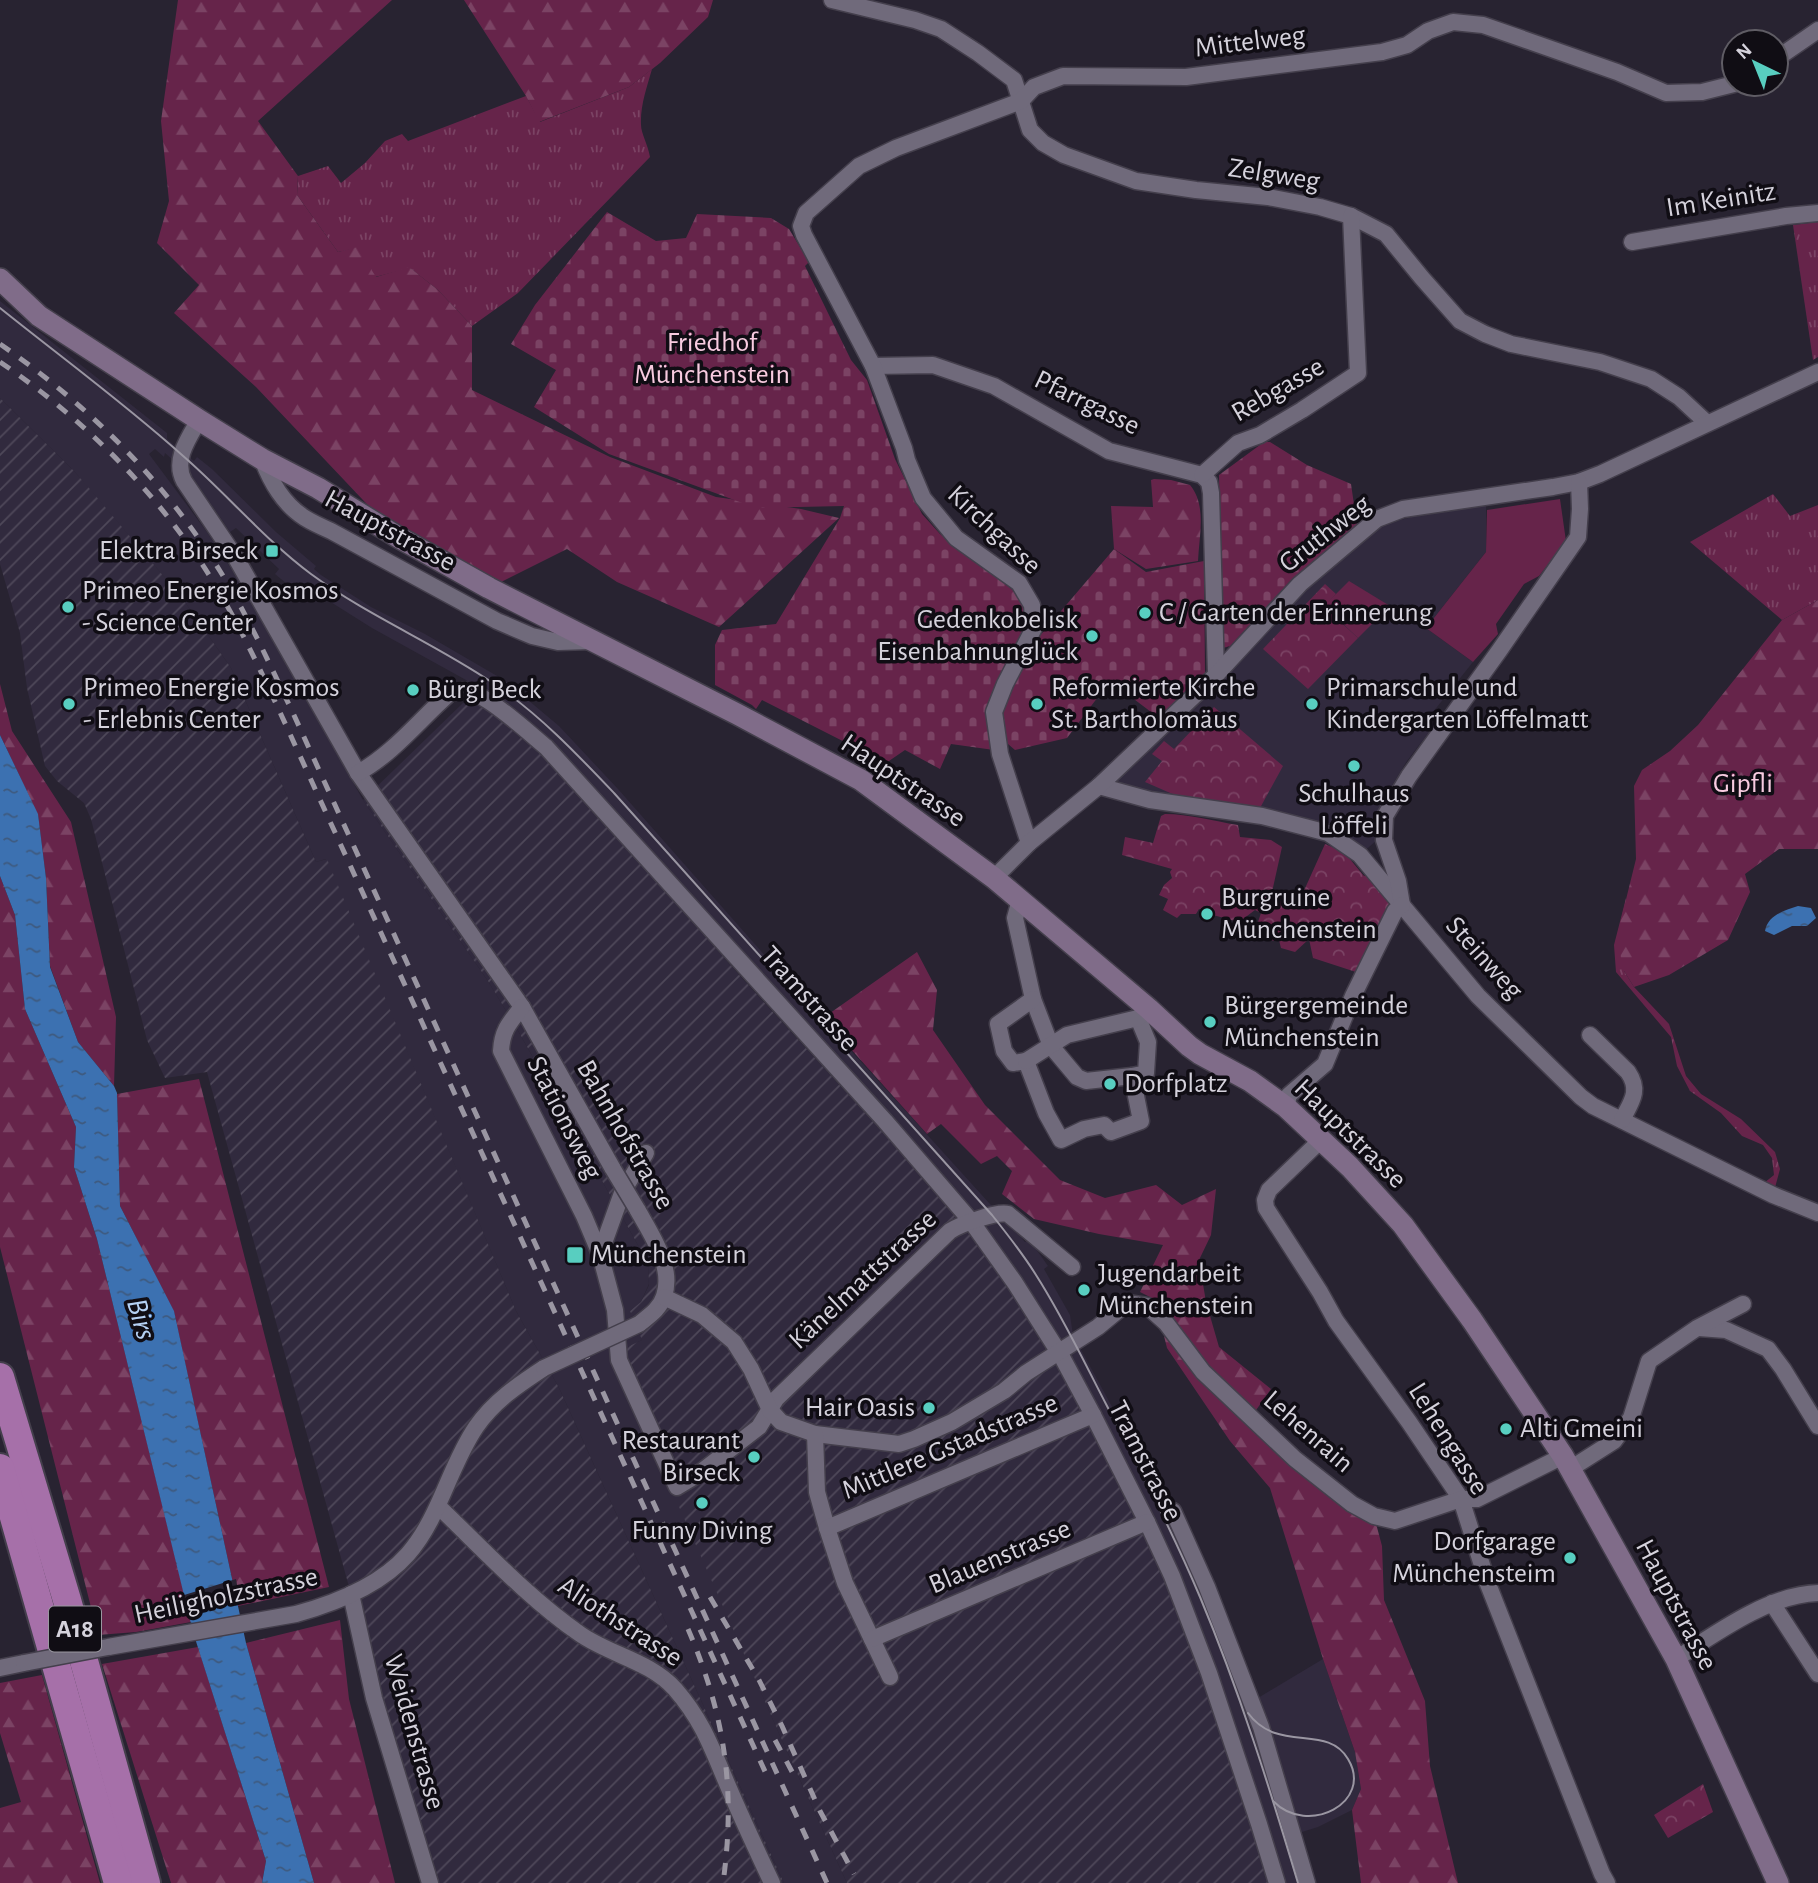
<svg xmlns="http://www.w3.org/2000/svg" width="1818" height="1883" font-family="'Alegreya Sans',sans-serif">
	<style>
		.built { fill: #312a3e }
		.industrial { fill: url(#industrial-furrows) }
		.grass { fill: url(#grass-tufts) }
		.forest { fill: url(#forest-firs) }
		.cemetery { fill: url(#cemetery-stones) }
		.park { fill: url(#park-crowns) }
		.garden { fill: #66244a }
		.water { fill: url(#water-ripples) }
		.pier { fill: #282331 }
		.lines { fill: none; stroke-linecap: round; stroke-linejoin: round }
		.street-casing { stroke: #443f4c; stroke-width: 19 }
		.secondary-casing { stroke: #443f4c; stroke-width: 24 }
		.highway-casing { stroke: #443f4c; stroke-width: 32 }
		.street { stroke: #706a7b; stroke-width: 16 }
		.secondary { stroke: #806c89; stroke-width: 21 }
		.highway { stroke: #a670a9; stroke-width: 28 }
		.tram { stroke: #9a96a2; stroke-width: 2 }
		.rail { stroke: #9a96a2; stroke-width: 5; stroke-dasharray: 12 12; stroke-linecap: butt }
		.street-bridge-casing { stroke: #443f4c; stroke-width: 19; stroke-linecap: butt }
		.street-bridge { stroke: #706a7b; stroke-width: 16 }
		.poi-dot { fill: #58cec0; stroke: #100d14; stroke-width: 2.5 }
		.labels { text-anchor: middle; dominant-baseline: central; stroke-width: 7; stroke-linejoin: round; paint-order: stroke }
		.shield { fill: #100d14; stroke: #9a97a0; stroke-width: 2 }
		.shield-label { font-size: 26px; font-weight: bold; fill: #d5d2dc }
		.street-label { font-size: 28px; fill: #d5d2dc; stroke: #100d14 }
		.park-label { font-size: 28px; fill: #f8cbe0; stroke: #100d14 }
		.poi-label { font-size: 28px; fill: #d5d2dc; stroke: #100d14; text-anchor: start }
		.water-label { font-size: 30px; font-style: italic; fill: #b5d1f4; stroke: #100d14 }
	</style>
	<defs>
		<pattern id="industrial-furrows" width="10" height="10" patternUnits="userSpaceOnUse" patternTransform="scale(1.75)"><rect width="10" height="10" fill="#312a3e"/><path d="M-1 1l2-2M0 10L10 0M9 11l2-2" fill="none" stroke="#4e4859"/></pattern>
		<pattern id="grass-tufts" width="24" height="20" patternUnits="userSpaceOnUse" patternTransform="scale(1.75)"><rect width="24" height="20" fill="#66244a"/><path d="M3 7l-1-3M5 7V3M7 7l1-3M15 17l-1-3M17 17v-4M19 17l1-3" fill="none" stroke="#7b4364"/></pattern>
		<pattern id="forest-firs" width="22" height="20" patternUnits="userSpaceOnUse" patternTransform="scale(1.75)"><rect width="22" height="20" fill="#66244a"/><path d="M5 1l3.5 6h-7zM16 11l3.5 6h-7z" fill="#7b4364"/></pattern>
		<pattern id="cemetery-stones" width="16" height="16" patternUnits="userSpaceOnUse" patternTransform="scale(1.75)"><rect width="16" height="16" fill="#66244a"/><path d="M2 7V4a2 2 0 0 1 4 0v3zM10 15v-3a2 2 0 0 1 4 0v3z" fill="#7b4364"/></pattern>
		<pattern id="park-crowns" width="20" height="18" patternUnits="userSpaceOnUse" patternTransform="scale(1.75)"><rect width="20" height="18" fill="#66244a"/><path d="M2 6a3 3 0 1 1 6 0M12 15a3 3 0 1 1 6 0" fill="none" stroke="#7b4364"/></pattern>
		<pattern id="water-ripples" width="26" height="14" patternUnits="userSpaceOnUse" patternTransform="scale(1.75)"><rect width="26" height="14" fill="#3c71b1"/><path d="M2 4q2-2 4 0t4 0M15 11q2-2 4 0t4 0" fill="none" stroke="#3e5a7f"/></pattern>
	</defs>
	<rect width="100%" height="100%" fill="#282331"/>
	<g class="built">
		<polygon points="0,301 167,433 167,439 194,461 197,457 212,469 276,532 316,566 314,569 321,575 371,607 425,634 504,680 559,726 618,789 767,958 990,1204 1007,1221 1025,1242 1029,1239 1048,1266 1044,1269 1070,1315 1073,1335 1167,1508 1248,1704 1323,1659 1355,1752 1361,1789 1352,1810 1318,1827 1289,1836 1303,1883 1281,1883 1160,1534 1071,1357 974,1212 763,978 506,708 466,680 372,628 310,589 287,584 275,574 279,569 236,528 230,532 193,478 165,453 164,457 155,449 149,454 207,532 246,591 363,800 488,981 516,1027 648,1263 649,1284 641,1302 642,1340 626,1348 635,1377 687,1493 677,1500 781,1738 847,1883 784,1883 559,1388 516,1311 326,859 316,862 231,668 182,598 73,470 0,398"/>
		<polygon points="1486,503 1486,552 1426,628 1473,662 1433,712 1439,719 1407,761 1383,800 1376,825 1378,839 1360,855 1328,833 1099,786 1300,584 1336,564 1381,525 1423,514"/>
	</g>
	<g class="industrial">
		<polygon points="0,398 73,470 89,488 182,598 231,668 316,862 327,859 516,1311 559,1388 784,1883 427,1883 351,1594 207,1072 165,1078 147,1040 91,819 84,803 57,781 45,766 27,688 20,633 0,564"/>
		<polygon points="463,703 489,707 545,754 741,977 947,1203 979,1242 1058,1351 1147,1522 1277,1883 847,1883 781,1738 676,1500 687,1492 635,1377 625,1348 642,1340 630,1311 641,1302 649,1285 648,1263 516,1027 488,981 363,800"/>
	</g>
	<g class="grass">
		<path d="M 652,69 C 647,87 640,106 641,125 C 641,133 648,145 650,157 L 518,293 L 472,326 L 438,290 L 410,268 L 375,277 L 357,248 L 338,252 L 297,195 L 298,176 L 328,166 L 341,183 L 365,163 L 385,141 L 402,134 L 408,141 L 526,96 L 540,122 L 629,87 Z"/>
		<polygon points="1818,222 1818,357 1813,360 1793,225"/>
		<polygon points="1773,494 1790,516 1818,505 1818,600 1782,620 1690,542"/>
		<polygon points="1636,859 1626,898 1624,971 1634,987 1669,1024 1686,1076 1701,1094 1741,1119 1775,1152 1780,1169 1773,1195 1759,1187 1774,1175 1772,1158 1763,1145 1742,1136 1721,1113 1690,1091 1677,1066 1671,1037 1616,972 1614,945"/>
	</g>
	<g class="forest">
		<polygon points="178,0 392,0 258,121 298,176 297,195 338,252 357,247 376,277 409,267 438,290 472,326 472,390 610,457 716,497 801,509 839,518 719,627 617,582 567,549 489,588 398,537 256,387 174,313 199,285 157,243 169,201 161,121"/>
		<polygon points="464,0 713,0 708,17 660,63 629,87 539,122 526,96"/>
		<path d="M 1154,479 L 1171,480 L 1190,485 C 1207,505 1199,536 1198,561 L 1146,569 L 1114,549 L 1111,506 L 1153,507 L 1151,480 Z"/>
		<polygon points="1818,600 1818,849 1779,849 1745,874 1750,892 1728,940 1669,975 1634,987 1624,971 1620,953 1618,932 1636,859 1634,786 1642,770 1670,751 1698,725 1782,620"/>
		<polygon points="0,684 12,731 71,822 116,1017 114,1086 78,1042 50,966 46,878 38,815 0,735"/>
		<polygon points="0,876 15,915 25,1009 76,1127 74,1167 97,1239 191,1622 136,1632 98,1635 0,1247"/>
		<polygon points="917,952 937,990 933,1030 985,1105 1060,1180 1105,1198 1156,1185 1182,1205 1216,1189 1211,1235 1199,1260 1206,1302 1219,1347 1271,1389 1254,1413 1223,1384 1158,1301 1140,1292 1163,1245 1099,1234 1034,1219 1002,1194 1012,1171 997,1156 981,1164 941,1124 927,1134 823,1018"/>
		<polygon points="199,1079 329,1587 238,1606 174,1312 120,1206 117,1094"/>
		<polygon points="1164,1336 1203,1372 1374,1516 1382,1546 1384,1600 1425,1701 1430,1766 1458,1883 1361,1883 1352,1810 1361,1789 1355,1752 1323,1659 1270,1488 1230,1441 1167,1348"/>
		<polygon points="340,1620 349,1699 395,1883 314,1883 246,1643"/>
		<polygon points="198,1647 266,1861 262,1883 171,1883 102,1664"/>
		<polygon points="42,1675 100,1883 0,1883 0,1808 21,1802 0,1733 0,1683"/>
	</g>
	<g class="cemetery">
		<polygon points="607,212 656,241 686,238 697,214 771,218 789,229 809,262 805,266 851,360 867,380 895,459 922,514 940,534 1014,591 1022,604 1028,628 1012,662 994,750 951,744 940,769 905,750 886,763 762,700 756,709 752,705 715,685 715,645 722,630 776,624 840,518 844,506 756,508 609,454 534,407 556,370 511,344 535,305"/>
		<polygon points="1264,442 1270,442 1307,465 1351,484 1357,525 1293,578 1230,646 1223,648 1222,646 1219,475"/>
		<polygon points="1114,549 1146,572 1204,561 1205,674 1159,718 1110,681 1067,738 1015,750 1008,744 1000,725 1002,709 1038,638"/>
	</g>
	<g class="park">
		<polygon points="1325,584 1336,594 1324,607 1358,638 1308,689 1263,649"/>
		<polygon points="1214,707 1283,766 1260,808 1184,799 1145,782 1162,761 1152,754 1164,741 1174,749"/>
		<path d="M 1165,814 C 1189,814 1213,821 1238,825 L 1240,837 L 1271,840 L 1282,847 L 1272,892 L 1277,895 L 1276,899 L 1294,906 L 1302,895 L 1325,844 L 1344,852 L 1364,876 L 1369,874 L 1390,902 L 1390,906 L 1359,973 L 1313,958 L 1309,939 L 1295,952 L 1281,948 L 1279,940 L 1274,941 L 1259,935 L 1256,928 L 1261,913 L 1255,910 L 1239,922 L 1213,915 L 1213,913 L 1199,909 L 1196,914 L 1181,914 L 1177,918 L 1163,910 L 1168,899 L 1159,895 L 1164,885 L 1172,878 L 1170,872 L 1172,869 L 1122,855 L 1125,837 L 1153,843 L 1161,816 Z"/>
		<polygon points="1703,1784 1713,1812 1668,1838 1654,1815"/>
	</g>
	<g class="garden">
		<polygon points="1560,499 1566,541 1539,576 1524,584 1496,624 1498,634 1473,662 1426,628 1486,552 1487,510"/>
		<polygon points="1349,581 1390,606 1358,638 1324,606"/>
	</g>
	<g class="water">
		<polygon points="0,735 38,814 46,878 50,967 78,1042 114,1086 117,1093 120,1206 174,1311 246,1643 314,1883 262,1883 266,1861 193,1632 97,1239 74,1167 76,1127 25,1009 15,915 0,876"/>
		<path d="M 1798,906 L 1811,908 L 1816,918 L 1807,926 L 1792,926 L 1774,935 L 1765,931 C 1768,915 1783,911 1798,906 Z"/>
	</g>
	<polygon class="pier" points="236,1579 239,1596 185,1613 181,1596"/>
	<g class="lines">
		<g class="street-casing">
			<g id="street">
				<polyline points="832,0 915,20 941,29 978,53 1014,80 1030,130 1043,143 1064,155 1136,181 1196,190 1268,197 1320,207 1351,216 1386,234 1422,278 1460,321 1485,334 1511,344 1600,362 1651,379 1679,397 1707,423"/>
				<polyline points="1776,59 1818,30"/>
				<polyline points="1632,242 1786,216 1818,213"/>
				<polyline points="873,366 933,365 994,386 1109,451 1202,475 1209,482 1211,493 1216,675"/>
				<path d="M 199,420 C 188,439 173,460 184,481 L 236,558 L 358,773 L 522,1007 L 613,1169"/>
				<path d="M 262,459 C 271,482 283,504 305,518 C 313,523 322,527 331,531 L 497,621 L 532,636 L 558,642 L 591,641"/>
				<polyline points="1202,475 1238,443 1260,435 1302,410 1358,373 1351,216"/>
				<path d="M 358,773 C 394,753 419,720 450,693 C 456,692 461,690 467,691 C 488,695 528,732 546,747 L 885,1121 L 971,1221 L 1015,1283 L 1063,1359 L 1093,1415 L 1147,1522 L 1172,1576 L 1209,1673 L 1259,1824 L 1277,1883"/>
				<polyline points="1099,786 1150,800 1262,816 1328,833 1360,855 1478,996 1581,1097 1593,1106 1773,1195 1818,1213"/>
				<polyline points="1029,843 1000,754 994,712 1005,684 1034,628 1032,605 1019,583 956,538 923,498 907,460 904,448 873,366 804,235 801,226 806,213 859,166 896,148 1021,101 1034,87 1063,76 1186,77 1382,52 1407,45 1428,31 1453,22 1483,25 1617,72 1666,93 1702,92 1734,84"/>
				<polyline points="994,878 1029,843 1099,786 1216,675 1300,584 1377,519 1403,509 1553,487 1579,482 1600,474 1818,372"/>
				<polyline points="1020,900 1015,918 1033,999 1051,1046 1077,1077 1086,1081 1132,1076 1146,1073 1148,1042 1138,1018"/>
				<polyline points="1402,905 1398,881 1384,840 1385,816 1409,776 1499,651 1578,537 1580,509 1579,482"/>
				<polyline points="1033,999 998,1024 1004,1051 1013,1063 1026,1061 1046,1113 1061,1140 1084,1129 1104,1125 1111,1132 1141,1121 1132,1076"/>
				<path d="M 522,1007 C 510,1022 502,1030 501,1051 L 584,1216 L 600,1254 L 615,1310 L 619,1360 L 677,1487 L 697,1475 L 759,1427 L 776,1399 L 950,1231 C 961,1224 997,1211 1008,1214 L 1072,1267"/>
				<path d="M 1590,1035 L 1628,1072 C 1641,1091 1631,1102 1622,1120"/>
				<polyline points="1026,1061 1067,1035 1138,1018 1145,1012"/>
				<polyline points="1286,1107 1289,1095 1325,1064 1353,996 1395,911 1402,905"/>
				<polyline points="1321,1140 1269,1190 1265,1200 1266,1208 1320,1292 1336,1321 1409,1422 1461,1499 1488,1584 1602,1874 1607,1883"/>
				<path d="M 637,1209 C 651,1234 674,1267 664,1296 C 660,1309 649,1316 639,1324"/>
				<polyline points="600,1254 622,1193 646,1153"/>
				<polyline points="664,1297 702,1315 734,1342 751,1369 770,1410 781,1422 815,1434 899,1444 914,1439 952,1422 1004,1391 1026,1373 1098,1327 1127,1303 1147,1306 1166,1323 1203,1372 1295,1459 1352,1504 1374,1516 1395,1521 1461,1499 1477,1499 1563,1456"/>
				<polyline points="1699,1328 1726,1330 1768,1349 1783,1369 1818,1426"/>
				<polyline points="815,1434 817,1492 827,1528 845,1583 890,1677"/>
				<polyline points="1570,1469 1614,1441 1631,1418 1649,1361 1697,1328 1743,1304"/>
				<path d="M 438,1506 C 482,1548 529,1599 580,1634 C 610,1655 650,1661 675,1689 C 703,1721 712,1749 728,1786 C 742,1819 757,1851 772,1883"/>
				<polyline points="1173,1511 1207,1587 1261,1727 1307,1883"/>
				<polyline points="827,1528 1093,1415"/>
				<polyline points="351,1594 374,1698 430,1883"/>
				<polyline points="1772,1603 1818,1674"/>
				<polyline points="872,1639 1147,1522"/>
				<path d="M 108,1647 L 296,1614 C 336,1603 380,1586 408,1554 C 440,1517 449,1467 476,1427 C 494,1401 518,1385 544,1368"/>
				<path d="M 1676,1659 C 1716,1633 1770,1594 1818,1593"/>
				<polyline points="0,1668 24,1663"/>
			</g>
		</g>
		<g class="secondary-casing">
			<polyline id="secondary" points="0,279 39,316 199,420 262,459 318,488 398,537 489,588 737,714 861,780 994,878 1149,1009 1189,1046 1200,1054 1250,1081 1286,1107 1350,1167 1403,1225 1472,1320 1563,1456 1676,1659 1778,1883"/>
		</g>
		<g class="highway-casing">
			<g id="highway">
				<polyline points="0,1377 67,1600 146,1883"/>
				<polyline points="0,1468 118,1883"/>
			</g>
		</g>
		<use href="#street" class="street"/>
		<use href="#secondary" class="secondary"/>
		<use href="#highway" class="highway"/>
		<g class="tram">
			<path d="M 0,308 C 61,357 124,403 182,455 C 226,493 264,539 311,574 C 368,616 434,643 493,683 C 539,714 576,753 614,793 L 992,1215 C 1008,1235 1023,1254 1036,1275 C 1063,1317 1084,1362 1107,1406 C 1140,1469 1172,1531 1200,1597 C 1239,1690 1269,1786 1298,1883"/>
			<path d="M 1248,1713 C 1278,1754 1327,1723 1348,1759 C 1374,1802 1308,1837 1273,1801"/>
		</g>
		<g class="rail">
			<path d="M 0,344 C 88,405 164,480 220,571 C 248,616 270,665 293,713 L 827,1883"/>
			<path d="M 0,362 C 84,419 157,492 211,578 C 248,639 276,704 306,769 L 768,1778"/>
			<polyline points="710,1597 759,1680 782,1726 820,1811 854,1874"/>
			<path d="M 688,1629 C 725,1715 736,1790 723,1883"/>
			<polyline points="775,1740 796,1779"/>
		</g>
		<g class="street-bridge-casing">
			<g id="street-bridge">
				<polyline points="613,1169 637,1209"/>
				<polyline points="544,1368 639,1324"/>
				<polyline points="24,1663 108,1647"/>
			</g>
		</g>
		<use href="#street-bridge" class="street-bridge"/>
	</g>
	<g class="poi-dot">
		<rect x="265" y="544" width="14" height="14" rx="3.5"/>
		<circle cx="68" cy="607" r="7"/>
		<circle cx="1145" cy="613" r="7"/>
		<circle cx="1092" cy="636" r="7"/>
		<circle cx="413" cy="690" r="7"/>
		<circle cx="69" cy="704" r="7"/>
		<circle cx="1037" cy="704" r="7"/>
		<circle cx="1312" cy="704" r="7"/>
		<circle cx="1354" cy="766" r="7"/>
		<circle cx="1207" cy="914" r="7"/>
		<circle cx="1210" cy="1022" r="7"/>
		<circle cx="1110" cy="1084" r="7"/>
		<rect x="566" y="1246" width="18" height="18" rx="3.5"/>
		<circle cx="1084" cy="1290" r="7"/>
		<circle cx="929" cy="1408" r="7"/>
		<circle cx="1506" cy="1429" r="7"/>
		<circle cx="754" cy="1457" r="7"/>
		<circle cx="702" cy="1503" r="7"/>
		<circle cx="1570" cy="1558" r="7"/>
	</g>
	<g class="labels">
		<rect class="shield" x="49" y="1606.5" width="52" height="45" rx="5"/>
		<g class="shield-label">
			<text x="75" y="1629">A18</text>
		</g>
		<g class="street-label">
			<text transform="translate(1250 42) rotate(-7)">Mittelweg</text>
			<text transform="translate(1274 175) rotate(9)">Zelgweg</text>
			<text transform="translate(1721 200) rotate(-9)">Im Keinitz</text>
			<text transform="translate(1278 390) rotate(-30)">Rebgasse</text>
			<text transform="translate(1087 403) rotate(26)">Pfarrgasse</text>
			<text transform="translate(994 530) rotate(43)">Kirchgasse</text>
			<text transform="translate(390 531) rotate(28)">Hauptstrasse</text>
			<text transform="translate(1325 534) rotate(-38)">Gruthweg</text>
			<text transform="translate(903 781) rotate(34)">Hauptstrasse</text>
			<text transform="translate(1484 958) rotate(48)">Steinweg</text>
			<text transform="translate(809 999) rotate(48)">Tramstrasse</text>
			<text transform="translate(564 1118) rotate(63)">Stationsweg</text>
			<text transform="translate(1350 1134) rotate(44)">Hauptstrasse</text>
			<text transform="translate(625 1135) rotate(60)">Bahnhofstrasse</text>
			<text transform="translate(863 1280) rotate(-43)">Känelmattstrasse</text>
			<text transform="translate(1308 1432) rotate(41)">Lehenrain</text>
			<text transform="translate(1448 1439) rotate(58)">Lehengasse</text>
			<text transform="translate(950 1447) rotate(-23)">Mittlere Gstadstrasse</text>
			<text transform="translate(1145 1461) rotate(63)">Tramstrasse</text>
			<text transform="translate(1000 1557) rotate(-23)">Blauenstrasse</text>
			<text transform="translate(226 1596) rotate(-12)">Heiligholzstrasse</text>
			<text transform="translate(1676 1605) rotate(62)">Hauptstrasse</text>
			<text transform="translate(620 1622) rotate(33)">Aliothstrasse</text>
			<text transform="translate(414 1732) rotate(74)">Weidenstrasse</text>
		</g>
		<g class="park-label">
			<text x="712" y="343">Friedhof<tspan x="712" dy="32">Münchenstein</tspan></text>
			<text x="1743" y="784">Gipfli</text>
		</g>
		<g class="poi-label">
			<text x="258" y="551" text-anchor="end">Elektra Birseck</text>
			<text x="82" y="591">Primeo Energie Kosmos<tspan x="82" dy="32">- Science Center</tspan></text>
			<text x="1159" y="613">C / Garten der Erinnerung</text>
			<text x="1078" y="620" text-anchor="end">Gedenkobelisk<tspan x="1078" dy="32">Eisenbahnunglück</tspan></text>
			<text x="83" y="688">Primeo Energie Kosmos<tspan x="83" dy="32">- Erlebnis Center</tspan></text>
			<text x="1051" y="688">Reformierte Kirche<tspan x="1051" dy="32">St. Bartholomäus</tspan></text>
			<text x="1326" y="688">Primarschule und<tspan x="1326" dy="32">Kindergarten Löffelmatt</tspan></text>
			<text x="427" y="690">Bürgi Beck</text>
			<text x="1354" y="794" text-anchor="middle">Schulhaus<tspan x="1354" dy="32">Löffeli</tspan></text>
			<text x="1221" y="898">Burgruine<tspan x="1221" dy="32">Münchenstein</tspan></text>
			<text x="1224" y="1006">Bürgergemeinde<tspan x="1224" dy="32">Münchenstein</tspan></text>
			<text x="1124" y="1084">Dorfplatz</text>
			<text x="591" y="1255">Münchenstein</text>
			<text x="1098" y="1274">Jugendarbeit<tspan x="1098" dy="32">Münchenstein</tspan></text>
			<text x="915" y="1408" text-anchor="end">Hair Oasis</text>
			<text x="1520" y="1429">Alti Gmeini</text>
			<text x="740" y="1441" text-anchor="end">Restaurant<tspan x="740" dy="32">Birseck</tspan></text>
			<text x="702" y="1531" text-anchor="middle">Funny Diving</text>
			<text x="1556" y="1542" text-anchor="end">Dorfgarage<tspan x="1556" dy="32">Münchensteim</tspan></text>
		</g>
		<g class="water-label">
			<text transform="translate(141 1319) rotate(74)">Birs</text>
		</g>
	</g>
	<g transform="translate(1755 63) rotate(317)"><circle r="33" fill="#100d14" stroke="#5f5c64" stroke-width="2"/>
	<path d="M0-5L12 26L0 18L-12 26Z" fill="#58cec0"/>
	<text y="-10" font-size="19" font-weight="bold" text-anchor="middle" fill="#d5d2dc">N</text>
	</g>
</svg>
